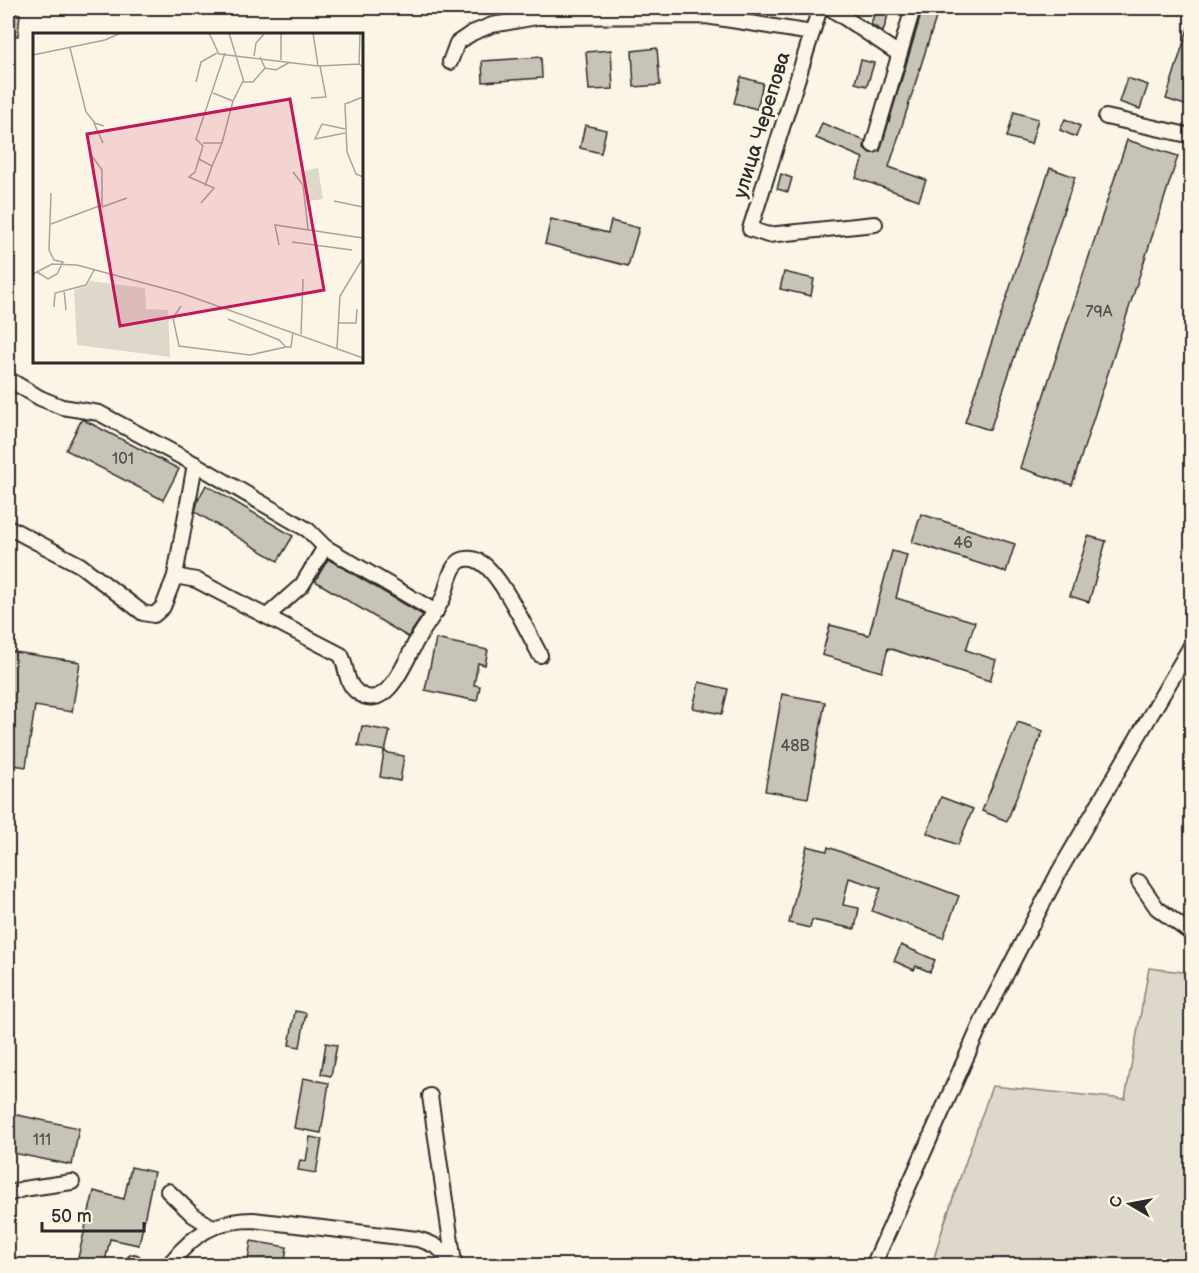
<svg xmlns="http://www.w3.org/2000/svg" width="1199" height="1273" font-family="'Balsamiq Sans',sans-serif">
	<style>
		.green { fill: #ded8ca; stroke: #84827a; stroke-width: 1.5 }
		.building { fill: #c8c3b7; stroke: #2b2b2b; stroke-width: 1.5 }
		.lines { fill: none; stroke-linecap: round; stroke-linejoin: round }
		.minor-casing { stroke: #2b2b2b; stroke-width: 18 }
		.minor { stroke: #fcf5e5; stroke-width: 14 }
		.labels { text-anchor: middle; dominant-baseline: central; stroke-width: 6; stroke-linejoin: round; paint-order: stroke }
		.number-label { font-size: 16px; fill: #52514e }
		.street-label { font-size: 20px; fill: #2b2b2b; stroke: #fcf5e5 }
		.inset-road { fill: none; stroke: #a8a49b; stroke-width: 1.5 }
		.view { fill: #c2185b; fill-opacity: 0.15; stroke: #c2185b; stroke-width: 3 }
		.inset-edge { fill: none; stroke: #2b2b2b; stroke-width: 3 }
	</style>
	<rect width="100%" height="100%" fill="#fcf5e5"/>
	<filter id="ink" filterUnits="userSpaceOnUse"><feTurbulence type="fractalNoise" baseFrequency=".0167" numOctaves="2"/><feDisplacementMap in="SourceGraphic" scale="12" xChannelSelector="R" yChannelSelector="G"/><feConvolveMatrix kernelMatrix="1 2 1 2 8 2 1 2 1" color-interpolation-filters="sRGB"/></filter>
	<g filter="url(#ink)">
		<polygon class="green" points="1149,968 1191,973 1191,1265 932,1265 943,1227 992,1086 1125,1099"/>
		<g class="building">
			<polygon points="876,8 890,8 883,32 871,24"/>
			<polygon points="923,8 939,8 889,167 926,180 919,200 856,178 863,158 816,138 822,123 865,141 864,148 870,153 880,151"/>
			<polygon points="8,12 20,14 18,36 8,35"/>
			<polygon points="1189,25 1191,26 1191,107 1166,99"/>
			<polygon points="657,48 660,85 634,87 632,51"/>
			<polygon points="611,50 613,89 589,90 586,52"/>
			<polygon points="541,57 542,78 483,82 482,61"/>
			<polygon points="861,60 874,63 867,86 855,83"/>
			<polygon points="741,77 763,83 757,109 734,103"/>
			<polygon points="1127,78 1148,85 1140,109 1119,102"/>
			<polygon points="1014,112 1038,119 1031,144 1007,137"/>
			<polygon points="1065,119 1080,126 1076,137 1060,130"/>
			<polygon points="585,125 606,130 601,153 580,148"/>
			<polygon points="1127,140 1178,156 1072,485 1020,468"/>
			<polygon points="1050,168 1075,177 990,430 965,422"/>
			<polygon points="781,174 792,178 788,192 777,189"/>
			<polygon points="551,219 608,233 611,221 639,228 628,266 545,244"/>
			<polygon points="784,272 814,279 811,296 780,289"/>
			<polygon points="82,419 179,469 163,500 66,450"/>
			<polygon points="206,485 293,536 278,561 195,512 198,500"/>
			<polygon points="921,514 1015,544 1006,572 912,542"/>
			<polygon points="1088,536 1106,541 1089,602 1070,596"/>
			<polygon points="892,551 907,555 896,598 975,622 966,650 996,660 990,681 888,648 882,672 822,655 830,625 869,635"/>
			<polygon points="328,559 423,615 408,637 315,581"/>
			<polygon points="436,639 488,650 485,665 478,663 474,685 480,686 477,701 425,690"/>
			<polygon points="8,651 80,662 72,712 35,706 26,767 8,764"/>
			<polygon points="699,682 728,689 722,714 693,708"/>
			<polygon points="782,694 825,702 808,798 765,791"/>
			<polygon points="1018,722 1043,731 1007,821 982,811"/>
			<polygon points="362,726 390,731 385,751 358,746"/>
			<polygon points="384,752 404,756 400,781 380,777"/>
			<polygon points="941,797 973,809 958,845 927,833"/>
			<polygon points="807,846 827,851 828,847 959,896 943,938 872,911 881,888 849,878 843,905 859,908 855,929 812,920 810,928 789,923"/>
			<polygon points="901,945 935,960 930,972 916,966 914,970 894,961"/>
			<polygon points="295,1011 306,1013 300,1047 289,1045"/>
			<polygon points="326,1043 337,1045 331,1076 321,1074"/>
			<polygon points="303,1078 329,1083 321,1133 294,1128"/>
			<polygon points="8,1113 79,1128 72,1165 8,1152"/>
			<polygon points="310,1137 322,1139 316,1173 298,1170 300,1160 306,1161"/>
			<polygon points="131,1167 154,1172 139,1245 110,1239 104,1266 76,1266 94,1191 124,1199"/>
			<polygon points="251,1241 287,1247 284,1266 247,1266"/>
		</g>
		<g class="lines">
			<g class="minor-casing">
				<g id="minor">
					<polyline points="820,8 750,229 768,235 875,224"/>
					<polyline points="830,8 899,54"/>
					<polyline points="450,62 457,43 472,33 492,25 537,17 706,16 812,33"/>
					<polyline points="1106,117 1192,136"/>
					<polyline points="873,145 913,8"/>
					<polyline points="8,379 40,398 62,407 99,413 195,464 175,576"/>
					<polyline points="195,464 308,530 325,547"/>
					<path d="M 8,527 L 80,565 L 143,613 L 154,615 L 163,607 L 175,576 L 196,580 L 341,655 C 347,666 345,683 357,692 C 387,715 406,659 417,640 C 425,626 436,613 443,598 C 448,587 449,568 460,561 C 465,558 473,558 478,561 C 499,569 528,633 540,655"/>
					<polyline points="267,616 302,585 325,547 436,612"/>
					<polyline points="1139,882 1157,908 1192,934"/>
					<polyline points="430,1096 454,1263"/>
					<polyline points="168,1191 193,1215 212,1227"/>
					<polyline points="8,1194 23,1189 72,1182"/>
					<polyline points="134,1262 138,1266"/>
					<path d="M 167,1266 C 174,1260 178,1253 184,1248 C 203,1228 225,1220 253,1220 L 417,1239 C 435,1244 444,1249 453,1266"/>
					<polyline points="873,1266 985,1015 1060,870 1192,644"/>
				</g>
			</g>
			<use href="#minor" class="minor"/>
		</g>
	</g>
	<g class="labels">
		<g class="number-label">
			<text x="1099" y="312">79А</text>
			<text x="123" y="459">101</text>
			<text x="963" y="543">46</text>
			<text x="795" y="746">48В</text>
			<text x="42" y="1140">111</text>
		</g>
		<g class="street-label">
			<text transform="translate(762 125) rotate(-73)">улица Черепова</text>
		</g>
	</g>
	<g transform="translate(33 33)">
		<rect width="330" height="330" fill="#fcf5e5"/>
		<path d="M 285,135 L 290,166 L 276,168 L 271,138 ZM 57,248 L 112,255 L 113,276 L 135,277 L 137,324 L 44,312 L 41,257 L 54,253 Z" fill="#ded8ca"/>
		<path class="inset-road" d="M 176,0 L 186,21 L 285,33 L 326,31M 196,0 L 211,49 L 220,49 L 232,35 L 227,24M 248,0 L 248,27M 280,0 L 285,33M 327,0 L 326,31 L 330,34M 37,15 L 53,79 L 62,90 L 71,93M 0,22 L 72,7 L 88,0M 221,23 L 223,10 L 232,0M 232,35 L 243,37 L 257,29M 163,49 L 168,29 L 184,20M 330,64 L 312,71 L 314,119 L 323,141 L 330,144M 278,65 L 293,64 L 287,33M 200,68 L 210,48M 61,90 L 70,110M 312,96 L 289,91 L 282,106 L 312,100M 170,110 L 189,110 L 200,68 L 180,60M 166,126 L 179,133 L 172,153M 179,133 L 189,110M 260,139 L 270,152 L 275,196M 301,168 L 330,174M 168,170 L 181,155 L 156,144 L 162,139 L 170,113 L 163,106 L 192,20M 69,174 L 94,165M 18,191 L 69,172 L 69,137 L 59,123M 259,209 L 319,217M 246,212 L 242,192 L 330,205M 4,239 L 15,246 L 24,241 L 30,229 L 21,227 L 16,217 L 18,160M 0,241 L 19,231 L 44,232 L 148,260 L 330,325M 31,257 L 33,277M 148,273 L 140,285 L 146,313 L 217,322 L 253,314M 21,274 L 22,260 L 53,252 L 61,237M 195,286 L 246,307 L 253,314 L 258,314 L 260,299M 305,290 L 323,290 L 324,276M 268,301 L 270,246M 304,315 L 307,263 L 330,225"/>
		<path class="view" d="M 257,66 L 291,257 L 87,293 L 54,101 Z"/>
		<rect width="330" height="330" class="inset-edge"/>
	</g>
	<rect width="1199" height="1273" fill="none" stroke="#fcf5e5" stroke-width="30"/>
	<rect x="15" y="15" width="1169" height="1243" fill="none" stroke="#2b2b2b" stroke-width="2" filter="url(#ink)"/>
	<g transform="translate(1130 1204) rotate(280)" stroke="#fcf5e5" stroke-width="4.5" paint-order="stroke">
	<path d="M0-4.5L10 22L0 15L-10 22Z" fill="#2b2b2b"/>
	<text y="-9" font-size="16" font-weight="bold" text-anchor="middle" fill="#2b2b2b">С</text>
	</g>
	<path d="M42 1222v9h102v-9" fill="none" stroke="#2b2b2b" stroke-width="3"/>
	<text x="51" y="1222" font-size="18" fill="#2b2b2b" stroke="#fcf5e5" stroke-width="4.5" paint-order="stroke">50 m</text>
</svg>
